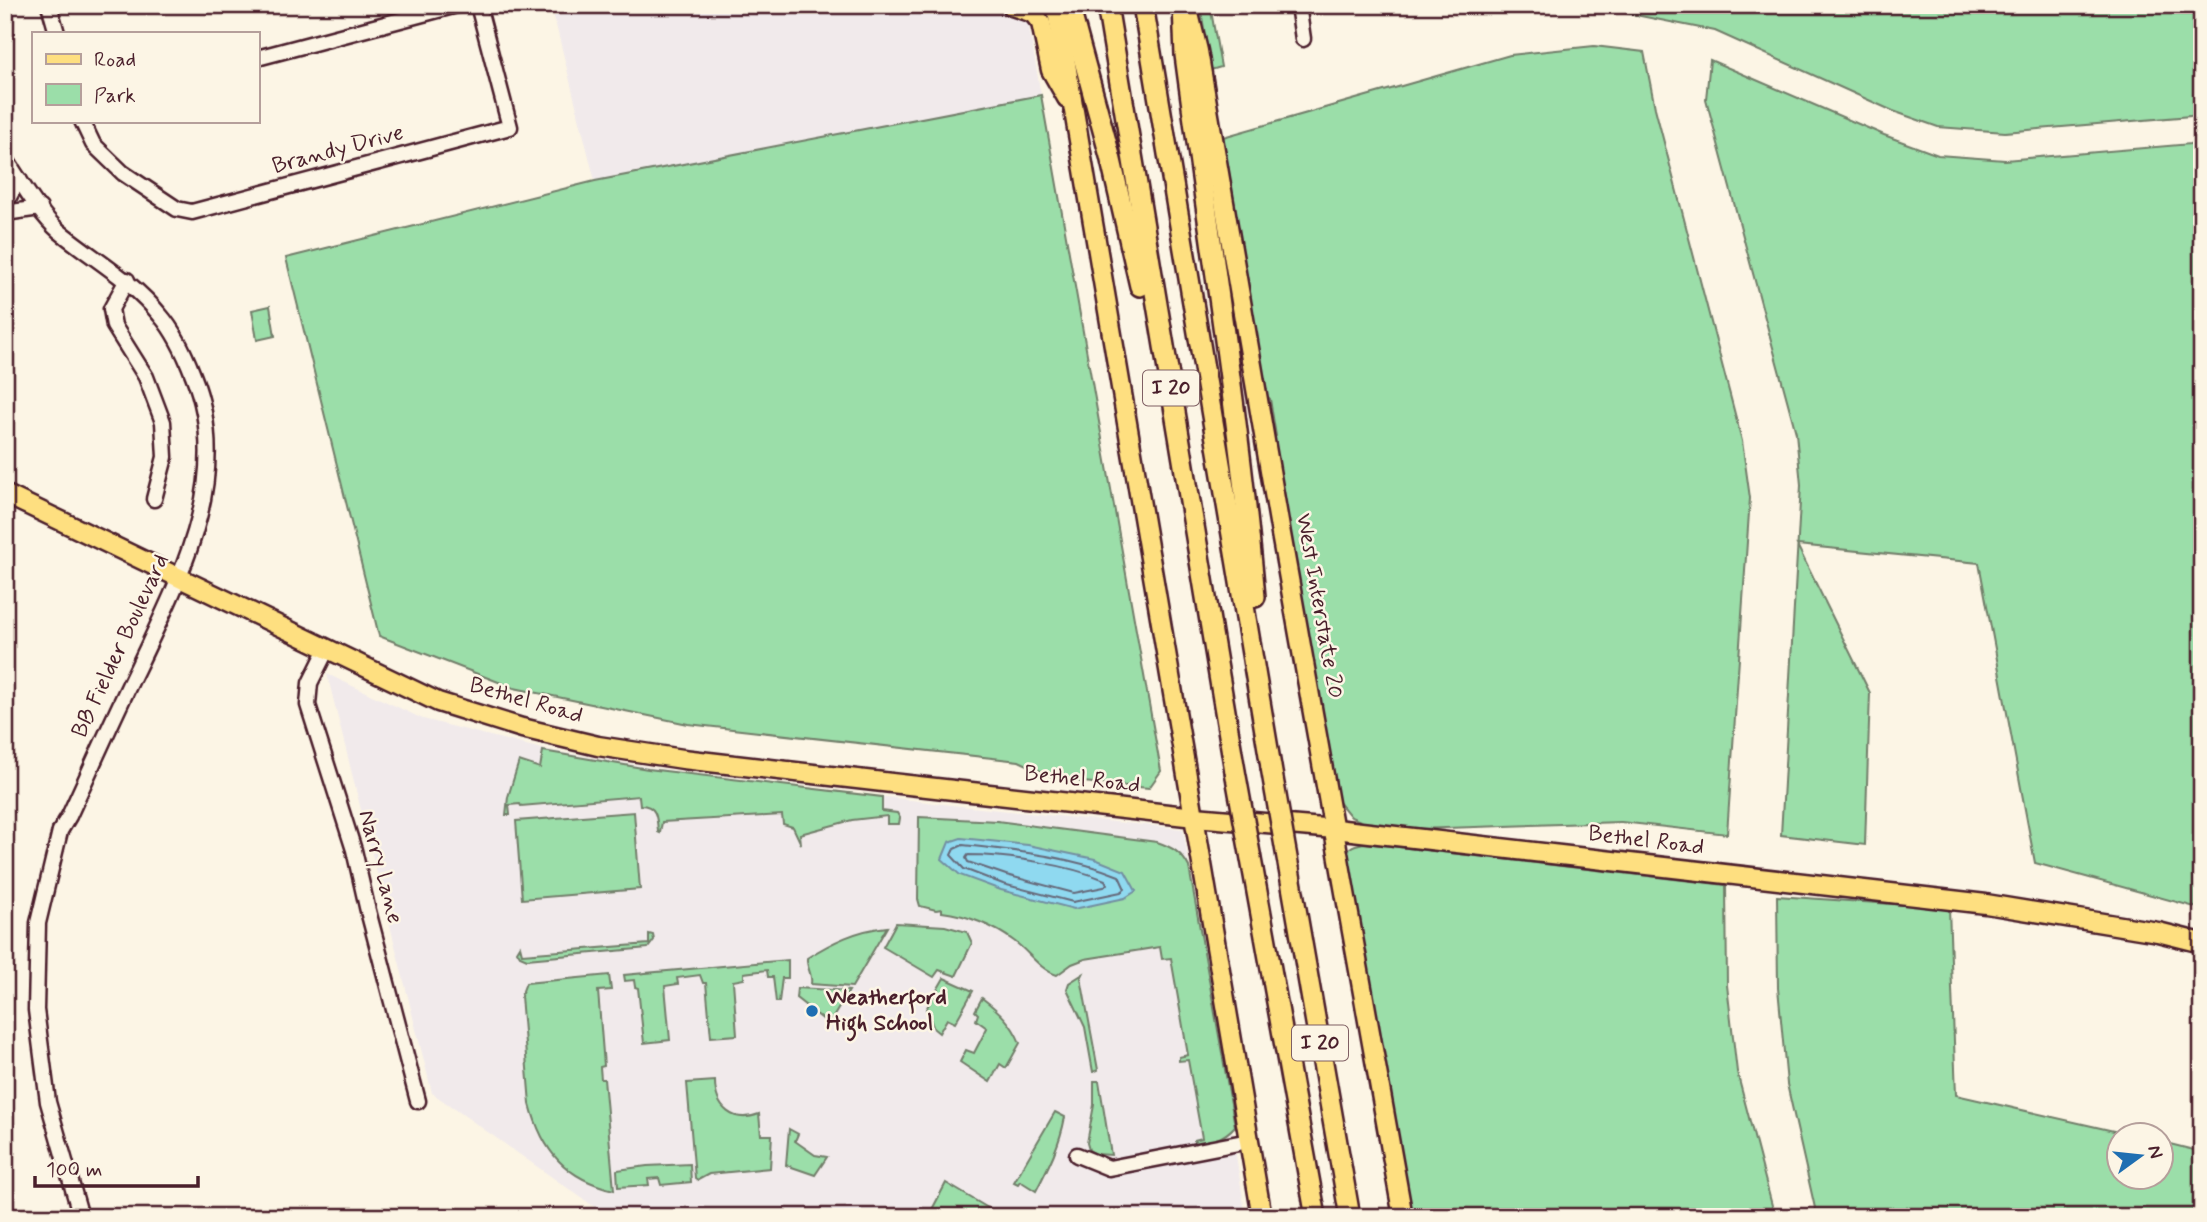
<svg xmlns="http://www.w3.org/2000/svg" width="2207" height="1222" font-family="Mynerve,sans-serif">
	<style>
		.built { fill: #f1eaeb }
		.green { fill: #9bdea9; stroke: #727e6a; stroke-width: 2 }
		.water { fill: #8fd9f0; stroke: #738fa1; stroke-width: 2 }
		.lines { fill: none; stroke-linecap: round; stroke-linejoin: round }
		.shore { stroke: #66697a; stroke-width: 2 }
		.minor-casing { stroke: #4a1f2b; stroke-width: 19 }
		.major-casing { stroke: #4a1f2b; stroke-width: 23 }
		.highway-casing { stroke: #4a1f2b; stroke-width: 24 }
		.minor { stroke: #fcf5e5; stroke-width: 14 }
		.major { stroke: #fedf80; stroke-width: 18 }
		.highway { stroke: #fedf80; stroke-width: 19 }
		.highway-bridge-casing { stroke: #4a1f2b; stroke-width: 24; stroke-linecap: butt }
		.highway-bridge { stroke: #fedf80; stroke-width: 19 }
		.poi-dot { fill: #1f6fb2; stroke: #fcf5e5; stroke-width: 2.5 }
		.labels { text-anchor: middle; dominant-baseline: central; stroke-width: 5; stroke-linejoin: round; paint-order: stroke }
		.shield { fill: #fcf5e5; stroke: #7f5f63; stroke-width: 2 }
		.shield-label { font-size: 21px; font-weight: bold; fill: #4a1f2b }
		.street-label { font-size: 23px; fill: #4a1f2b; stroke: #fcf5e5 }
		.poi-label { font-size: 23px; font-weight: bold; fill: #4a1f2b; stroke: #fcf5e5; text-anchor: start }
	</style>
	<rect width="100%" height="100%" fill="#fcf5e5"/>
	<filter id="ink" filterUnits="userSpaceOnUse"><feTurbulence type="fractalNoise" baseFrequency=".0143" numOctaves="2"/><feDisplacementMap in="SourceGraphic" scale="14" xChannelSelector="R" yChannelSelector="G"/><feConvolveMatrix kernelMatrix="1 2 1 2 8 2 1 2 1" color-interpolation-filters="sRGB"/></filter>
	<g filter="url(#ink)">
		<g class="built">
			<polygon points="551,5 1025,5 1041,95 595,181"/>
			<polygon points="327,674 423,719 542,749 661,769 951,805 1183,829 1246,1217 609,1217 432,1093"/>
		</g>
		<g class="green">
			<polygon points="1200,5 1210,5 1221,67 1211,70"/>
			<polygon points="1572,5 2202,5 2202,115 2005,132 1938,127 1893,111 1715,31 1596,7"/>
			<polygon points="1594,46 1644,52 1655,108 1742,441 1750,498 1727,834 1621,822 1416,829 1365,823 1351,817 1338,801 1274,437 1276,436 1270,399 1267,396 1223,137 1510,55"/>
			<polygon points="1710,60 1884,135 1938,155 2005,160 2202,143 2202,909 2035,863 1979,563 1797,545 1870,693 1865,845 1781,835 1801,485 1796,433 1706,99"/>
			<polygon points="1041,95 1161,771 1149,788 1060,780 1019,761 688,724 514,688 379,636 286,258 595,181"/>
			<polygon points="270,306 275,336 257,340 252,310"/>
			<path d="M 543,751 L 648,769 L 882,797 L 882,811 L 897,813 L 900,818 L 899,824 L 887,824 L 887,816 L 852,820 L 800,834 L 801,844 L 793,827 L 783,824 L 782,815 L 662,822 L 660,833 L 658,832 C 657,818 657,805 640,805 L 639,796 L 521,806 L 520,804 L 509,805 L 510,815 L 506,815 L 508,797 L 519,761 L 540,768 Z"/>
			<polygon points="634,812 640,889 522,899 516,821"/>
			<path d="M 919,817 L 997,821 L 1157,842 C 1172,847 1182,853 1189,867 L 1235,1126 C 1224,1139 1210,1142 1194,1144 L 1194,1140 L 1202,1138 L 1188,1060 L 1179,1061 L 1179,1057 L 1188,1055 L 1171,958 L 1162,959 L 1160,947 L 1085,959 L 1072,964 L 1057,975 C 1040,970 1028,951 1014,941 C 994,926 967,915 942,912 L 942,909 L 936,910 L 920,906 L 918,899 Z"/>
			<path d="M 1364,843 L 1726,885 L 1727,985 L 1737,1072 L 1775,1217 L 1412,1217 L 1347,853 C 1350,845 1356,845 1364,843 Z"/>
			<polygon points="1777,896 1949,908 1956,1095 2127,1134 2120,1134 2120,1176 2162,1176 2162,1142 2202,1152 2202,1217 1817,1217 1787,1084 1778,988"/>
			<polygon points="896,923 945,926 967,932 972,943 956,976 939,970 934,977 883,947"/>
			<path d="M 887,927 L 852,987 L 811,984 C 813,974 806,968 807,958 C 832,942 857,930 887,927 Z"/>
			<polygon points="649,934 653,935 654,940 648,948 527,959 520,956 517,951 520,946 522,954 649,944"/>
			<polygon points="788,960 788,978 782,978 779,1002 776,1002 773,977 768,977 767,970 744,973 744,979 733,981 737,1035 711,1037 706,983 703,983 700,975 677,978 678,984 665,986 670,1040 644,1043 638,988 635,987 634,980 625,981 624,975"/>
			<polygon points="1083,974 1081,978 1098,1070 1093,1072 1085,1027 1067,989 1069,983"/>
			<path d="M 609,975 L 611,990 L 598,991 L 604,1066 L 600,1067 L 601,1079 L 604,1079 L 614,1190 C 566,1179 542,1151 530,1104 L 521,996 L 526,983 Z"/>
			<polygon points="944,978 973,991 955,1023 947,1019 939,1033 934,1029 926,1009"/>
			<polygon points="797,988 849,991 829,1024 796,998"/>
			<path d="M 982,998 C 999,1011 1012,1023 1020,1043 L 1006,1068 L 1000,1064 L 990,1082 L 960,1062 L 966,1050 L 974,1053 L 987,1028 L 976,1020 L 978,1014 L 975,1011 Z"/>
			<path d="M 715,1081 C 715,1108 733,1124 759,1114 L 761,1135 L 772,1135 L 770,1168 L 709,1174 L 698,1180 L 695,1178 L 687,1083 Z"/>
			<polygon points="1094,1081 1099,1081 1111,1155 1096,1154 1089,1150 1087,1143 1094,1105"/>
			<path d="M 1055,1112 L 1065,1117 C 1060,1144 1049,1166 1036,1191 L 1020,1181 L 1018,1184 L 1014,1182 Z"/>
			<polygon points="789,1129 798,1134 795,1141 815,1155 827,1157 815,1175 786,1165"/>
			<polygon points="690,1164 691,1182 661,1185 659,1178 648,1179 649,1185 618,1187 617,1170 647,1166"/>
			<polygon points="946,1183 1003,1217 928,1217"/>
		</g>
		<polygon class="water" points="961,838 1028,845 1095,859 1125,871 1136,891 1125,898 1074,909 1001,890 960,875 942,859 949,842"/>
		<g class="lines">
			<g class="shore">
				<path d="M 963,845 C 1016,851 1069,856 1119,876 L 1125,889 L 1121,892 L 1073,902 L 1003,884 L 964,869 L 951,855 L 954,849 Z"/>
				<path d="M 968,855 C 1008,855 1068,865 1105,880 L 1107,884 L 1104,887 L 1074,893 L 1006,875 L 968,862 L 966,858 Z"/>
			</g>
			<g class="minor-casing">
				<g id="minor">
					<polyline points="49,5 57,33"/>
					<polyline points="1298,5 1303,39"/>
					<polyline points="257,58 457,5"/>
					<polyline points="82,121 93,144 123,173 177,209 192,212 510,127 478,5"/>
					<path d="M 5,158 C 20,180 39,214 59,231 C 93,259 132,280 160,315 C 175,332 185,354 193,375 C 234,477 181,576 138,667 C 114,716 92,766 69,816 L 60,831 L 38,923 L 36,1010 L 48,1102 L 81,1217"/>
					<polyline points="5,204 19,179"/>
					<polyline points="5,213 40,208"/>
					<polyline points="127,280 111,309 114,326 146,377 163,422 165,457 154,499"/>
					<polyline points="327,649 310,683 308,705 354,850 367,907 418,1101"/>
					<polyline points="1077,1155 1109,1168 1249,1141"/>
				</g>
			</g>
			<g class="major-casing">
				<g id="major">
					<polyline points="1056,5 1262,1217"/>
					<polyline points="1012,6 1033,13 1041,23 1051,70 1067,98"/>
					<polyline points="1189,14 1198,51 1281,534 1403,1217"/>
					<polyline points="5,494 438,702 522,728 598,746 683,759 909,785 1195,817 1335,829 1986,904 2158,932 2202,943"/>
				</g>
			</g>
			<g class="highway-casing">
				<g id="highway">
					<polyline points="1069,5 1110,156 1140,286"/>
					<polyline points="1107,5 1235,771"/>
					<polyline points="1143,5 1271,767"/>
					<path d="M 1183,5 L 1185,55 C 1209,236 1239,415 1255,597"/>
					<polyline points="1289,869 1350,1217"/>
					<polyline points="1253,870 1316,1217"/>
				</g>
			</g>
			<use href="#minor" class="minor"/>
			<use href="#major" class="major"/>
			<use href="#highway" class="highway"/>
			<g class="highway-bridge-casing">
				<g id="highway-bridge">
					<polyline points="1271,767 1289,869"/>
					<polyline points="1235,771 1253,870"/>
				</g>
			</g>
			<use href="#highway-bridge" class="highway-bridge"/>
		</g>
	</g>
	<circle class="poi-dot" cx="812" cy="1011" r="7"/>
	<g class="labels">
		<g class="shield">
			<rect x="1143" y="370.5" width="56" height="35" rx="5"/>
			<rect x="1292" y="1025.5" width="56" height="35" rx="5"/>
		</g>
		<g class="shield-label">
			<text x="1171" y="388">I 20</text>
			<text x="1320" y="1043">I 20</text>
		</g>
		<g class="street-label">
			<text transform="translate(338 150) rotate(-15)">Brandy Drive</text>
			<text transform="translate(1319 606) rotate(80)">West Interstate 20</text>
			<text transform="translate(121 646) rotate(-65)">BB Fielder Boulevard</text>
			<text transform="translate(526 701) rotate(16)">Bethel Road</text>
			<text transform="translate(1082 780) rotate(6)">Bethel Road</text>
			<text transform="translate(1646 841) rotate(7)">Bethel Road</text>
			<text transform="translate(380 867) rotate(75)">Narry Lane</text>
		</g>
		<g class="poi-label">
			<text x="826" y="998">Weatherford<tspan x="826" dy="26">High School</tspan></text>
		</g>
	</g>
	<rect width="2207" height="1222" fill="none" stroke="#fcf5e5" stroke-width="28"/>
	<rect x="14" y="14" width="2179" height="1194" fill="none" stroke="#4a1f2b" stroke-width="2.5" filter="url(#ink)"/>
	<rect x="32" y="32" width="228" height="91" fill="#fcf5e5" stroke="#b59f9b" stroke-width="2"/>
	<rect x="46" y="54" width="35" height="10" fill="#fedf80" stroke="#b59f9b" stroke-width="2"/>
	<text x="94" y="66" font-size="21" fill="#4a1f2b">Road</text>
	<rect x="46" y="84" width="35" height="21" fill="#9bdea9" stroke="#b59f9b" stroke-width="2"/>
	<text x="94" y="102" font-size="21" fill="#4a1f2b">Park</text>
	<g transform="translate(2140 1156) rotate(75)"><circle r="33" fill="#fcf5e5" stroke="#b59f9b" stroke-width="2"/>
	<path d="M0-5L12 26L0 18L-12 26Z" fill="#1f6fb2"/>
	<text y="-10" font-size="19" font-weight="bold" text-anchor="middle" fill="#4a1f2b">N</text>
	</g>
	<path d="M35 1176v10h163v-10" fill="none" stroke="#4a1f2b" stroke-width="3.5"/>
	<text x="46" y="1176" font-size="21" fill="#4a1f2b" stroke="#fcf5e5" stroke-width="5" paint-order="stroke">100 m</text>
</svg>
